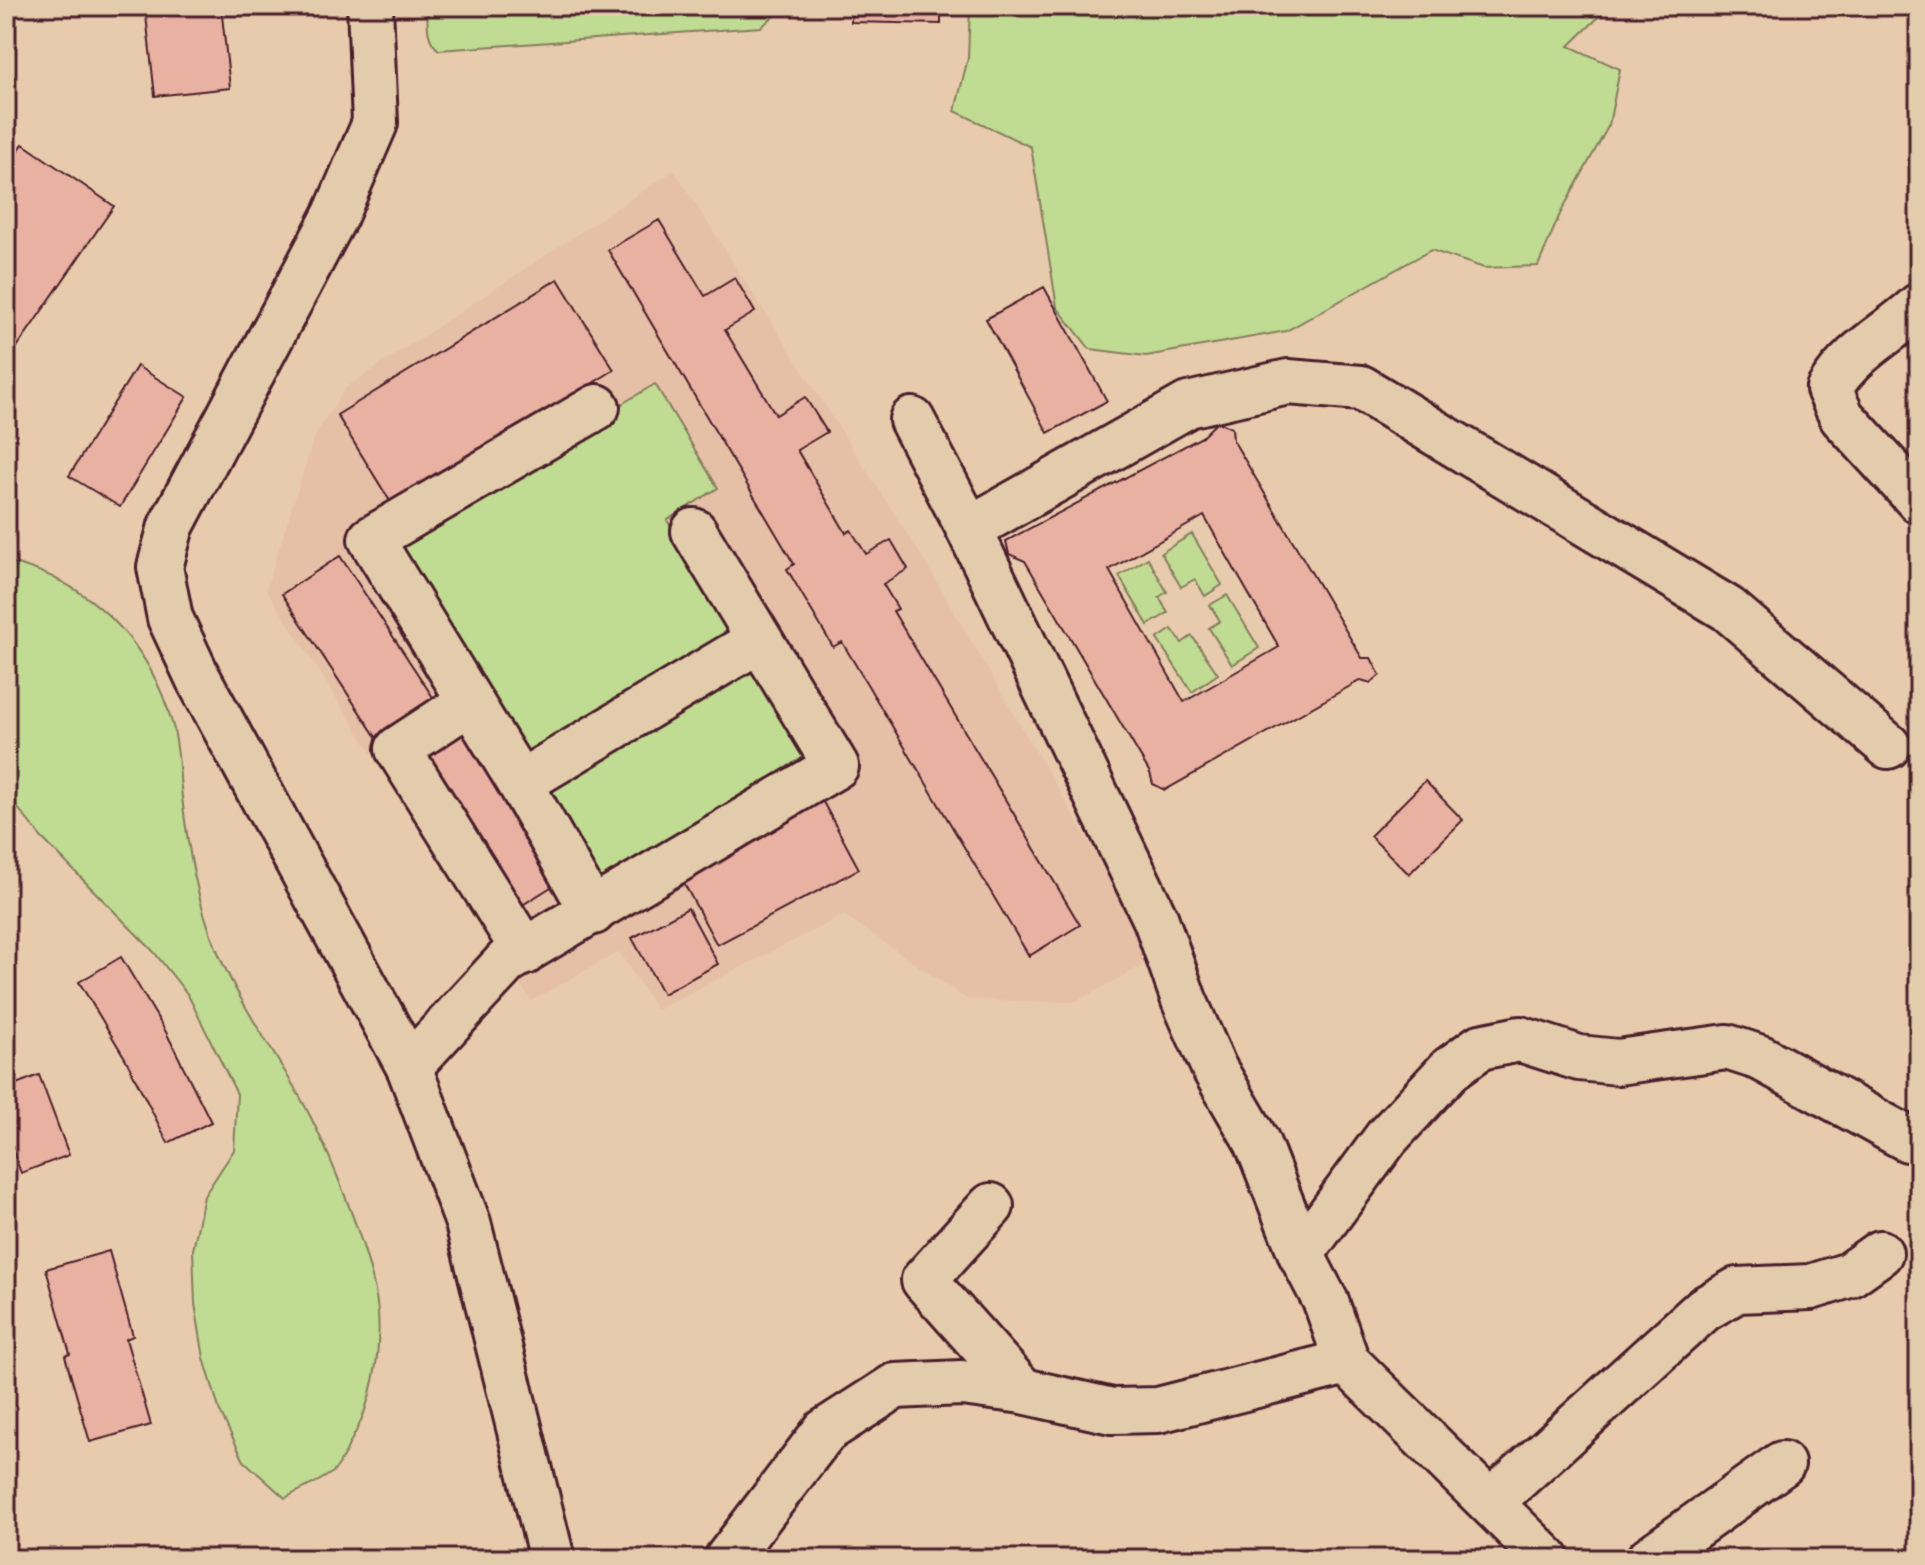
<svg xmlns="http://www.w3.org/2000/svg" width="1925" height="1565" font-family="'Comic Neue',sans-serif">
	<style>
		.built { fill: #e5c0a7 }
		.green { fill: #c0db92; stroke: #857d5e; stroke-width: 2 }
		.building { fill: #e8b1a2; stroke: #4a1f2b; stroke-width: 2; fill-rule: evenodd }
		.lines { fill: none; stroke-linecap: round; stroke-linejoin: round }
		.minor-casing { stroke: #4a1f2b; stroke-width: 50 }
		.minor { stroke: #e3ccac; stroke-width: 44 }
	</style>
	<rect width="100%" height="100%" fill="#e8cbad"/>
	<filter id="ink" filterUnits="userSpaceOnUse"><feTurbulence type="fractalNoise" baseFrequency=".0125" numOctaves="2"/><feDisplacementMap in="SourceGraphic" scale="16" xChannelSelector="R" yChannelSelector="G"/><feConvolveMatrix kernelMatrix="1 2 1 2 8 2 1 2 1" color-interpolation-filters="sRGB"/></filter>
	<g filter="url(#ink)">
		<polygon class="built" points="674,170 924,560 1157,958 1075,1002 968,1000 844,915 657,1010 619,952 531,1001 266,589 315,435 345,388"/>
		<g class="green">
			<path d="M 427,6 L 776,6 L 775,15 L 761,27 L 439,50 C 425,40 428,22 427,6 Z"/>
			<polygon points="970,6 1629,6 1608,8 1569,46 1620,69 1609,125 1560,214 1538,266 1484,268 1431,250 1286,331 1146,356 1090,349 1057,307 1031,147 955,111 968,58"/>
			<polygon points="655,384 718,488 667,520 808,755 593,885 388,544"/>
			<polygon points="1192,534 1222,585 1205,596 1195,579 1181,587 1161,553"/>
			<polygon points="1148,558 1167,592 1159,597 1168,613 1148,625 1119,576"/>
			<path d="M 6,561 C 91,581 150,642 173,726 C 179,748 179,774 182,797 C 188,849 197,902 217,950 C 239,1003 272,1048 300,1097 C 327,1145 374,1259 378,1312 C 381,1354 372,1405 351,1441 C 346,1450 341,1465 333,1472 C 319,1482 300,1490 285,1498 L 244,1461 L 220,1412 L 204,1358 L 195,1304 L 193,1250 L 204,1196 L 234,1150 L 237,1094 L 188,995 L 153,951 L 41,837 L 6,793 Z"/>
			<polygon points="1227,595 1259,648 1232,665 1209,628 1220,621 1210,605"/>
			<polygon points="1172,629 1182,643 1192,636 1218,674 1192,692 1157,639"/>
		</g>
		<g class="building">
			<polygon points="145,6 221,6 230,88 155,96"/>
			<polygon points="852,6 941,6 941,24 851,22"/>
			<polygon points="23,144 114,206 6,363 6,168"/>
			<polygon points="659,220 705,296 735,278 755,312 725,330 776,415 805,397 827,432 797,450 846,533 851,530 866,554 891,540 908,569 883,584 898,609 893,611 1080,925 1029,956 842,642 833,647 787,569 794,564 608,250"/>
			<polygon points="558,279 614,370 393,506 337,415"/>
			<polygon points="1044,287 1107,401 1048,433 986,319"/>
			<polygon points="137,366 187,397 120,507 69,476"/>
			<path d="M 1217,422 L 1232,428 L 1233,440 L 1362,658 L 1371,658 L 1380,675 L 1371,683 L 1361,680 L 1165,790 L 1153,784 L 1150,773 L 1025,561 L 1009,554 L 1006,541 L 1202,437 ZM 1204,516 L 1279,647 L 1184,702 L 1109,570 Z"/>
			<polygon points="340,556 440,708 382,746 282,594"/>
			<polygon points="463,734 559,882 508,914 414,766"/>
			<polygon points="1425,781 1463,820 1409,874 1370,836"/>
			<polygon points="822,800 859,869 717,945 680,876"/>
			<polygon points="688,908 718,964 663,994 632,938"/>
			<polygon points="121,957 166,1032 211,1122 168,1143 125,1058 79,982"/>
			<polygon points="39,1075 69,1155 21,1173 6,1132 6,1088"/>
			<polygon points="109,1251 133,1336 126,1339 151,1425 90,1442 65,1356 70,1354 46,1269"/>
		</g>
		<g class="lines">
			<g class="minor-casing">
				<g id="minor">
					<polyline points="370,6 375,123 336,214 171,526 160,567 170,618 198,678 409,1067 468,1223 552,1559"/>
					<path d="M 1919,306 C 1886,336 1852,351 1829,389 L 1842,417 L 1919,501"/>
					<polyline points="912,420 969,529 1156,920 1184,1000 1214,1068 1257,1142 1301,1254 1326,1302 1347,1362"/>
					<polyline points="969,529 1188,405 1288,382 1361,388 1728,609 1888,746"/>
					<polyline points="468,703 398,749 525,952"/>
					<polyline points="520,783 371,539 597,407"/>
					<polyline points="593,912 520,783 759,640"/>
					<polyline points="409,1067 507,961 836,766 694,531"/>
					<polyline points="991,1206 924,1280 1023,1391"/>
					<polyline points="1301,1254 1387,1137 1450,1069 1480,1047 1520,1039 1579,1058 1618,1062 1727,1047 1761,1058 1908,1139 1919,1140"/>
					<polyline points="1491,1502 1704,1309 1737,1290 1811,1287 1849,1275 1880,1253"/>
					<polyline points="727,1559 825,1431 895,1386 962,1383 1023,1391 1112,1411 1158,1410 1347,1362 1547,1559"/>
					<polyline points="1649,1559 1782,1464"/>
				</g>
			</g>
			<use href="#minor" class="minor"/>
		</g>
	</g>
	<rect width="1925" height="1565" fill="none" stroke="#e3ccac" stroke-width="32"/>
	<rect x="16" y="16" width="1893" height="1533" fill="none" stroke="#4a1f2b" stroke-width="3" filter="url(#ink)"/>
</svg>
